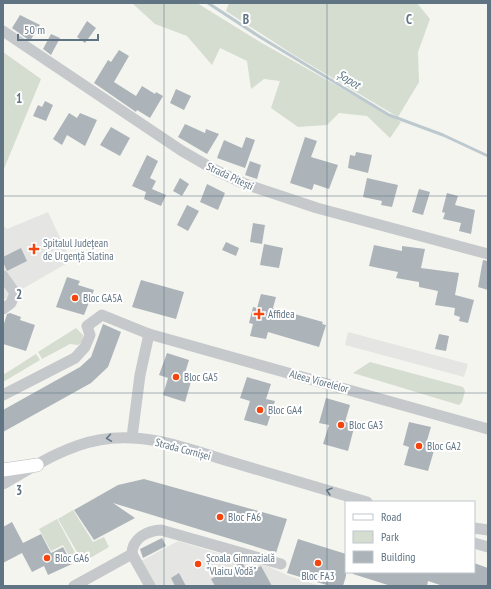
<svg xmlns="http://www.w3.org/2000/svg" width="491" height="589" font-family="'PT Sans Narrow',sans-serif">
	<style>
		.built { fill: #e5e6e3 }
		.green { fill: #d5dcd0 }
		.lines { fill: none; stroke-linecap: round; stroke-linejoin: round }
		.stream { stroke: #bcc9ce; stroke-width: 3 }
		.building { fill: #acb4b9 }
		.major-casing { stroke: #b6babe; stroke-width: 14 }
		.minor { stroke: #c6c9cc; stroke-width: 11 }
		.major { stroke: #fff; stroke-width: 13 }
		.oneway { stroke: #657888 }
		.grid { fill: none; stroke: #607484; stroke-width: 1; stroke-opacity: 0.55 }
		.poi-dot { fill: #f5450f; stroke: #fff; stroke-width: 1.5 }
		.labels { text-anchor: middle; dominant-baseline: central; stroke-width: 4; stroke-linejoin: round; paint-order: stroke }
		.street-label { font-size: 11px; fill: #607484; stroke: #fff }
		.poi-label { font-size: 11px; fill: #607484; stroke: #fff; text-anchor: start }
		.water-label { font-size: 12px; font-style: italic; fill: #5b7782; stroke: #fff }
		.grid-label { font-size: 13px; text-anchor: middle; font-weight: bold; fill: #607484; stroke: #fff; stroke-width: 4; stroke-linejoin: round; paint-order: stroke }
	</style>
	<rect width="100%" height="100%" fill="#f5f5ef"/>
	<g class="built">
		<polygon points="48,212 71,261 3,300 3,225 7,229"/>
		<polygon points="348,332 468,364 464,377 345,345"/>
		<polygon points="178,541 258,565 261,563 287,575 320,586 153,586 141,561"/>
	</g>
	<g class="green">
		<polygon points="132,3 197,3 260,42 401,122 390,138 367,116 339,113 327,125 298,127 271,108 280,81 264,79 251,89 247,61 220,48 212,65 187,36 155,24"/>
		<polygon points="229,3 417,3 430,19 418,52 419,82 398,117 294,55 226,11"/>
		<polygon points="3,52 41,79 3,171"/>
		<polygon points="76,328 83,335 82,342 78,345 70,344 42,359 38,352"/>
		<polygon points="36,354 40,360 3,382 3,375"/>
		<polygon points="370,362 463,387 465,391 462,402 459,405 353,373"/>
		<polygon points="73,510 93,542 104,537 109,547 85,561 81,559 58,519"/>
		<polygon points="57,519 79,560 73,563 63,545 51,551 39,529"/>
	</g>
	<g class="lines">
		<polyline class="stream" points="208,3 260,37 389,115 443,135 488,156"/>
	</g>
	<g class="building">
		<polygon points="20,15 40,25 30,41 12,28"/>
		<polygon points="87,21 96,28 85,43 77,37"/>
		<polygon points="51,34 60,38 51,55 43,49"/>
		<polygon points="119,50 129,56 114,82 136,96 142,86 155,94 156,92 163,96 150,118 137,110 136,112 94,83 108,60 111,62"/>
		<polygon points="176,89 191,96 184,110 170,103"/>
		<polygon points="45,101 53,105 46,121 33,116 38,105 42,107"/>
		<polygon points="69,113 77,118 80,113 97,120 85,146 67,135 62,145 53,139"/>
		<polygon points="185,124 205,133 206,129 219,134 207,154 178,137"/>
		<polygon points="111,127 130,138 120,156 100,145"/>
		<polygon points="246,137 255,140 245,168 217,158 224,140 242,148"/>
		<polygon points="305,137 317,141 311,157 338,165 329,189 314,184 312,190 290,183"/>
		<polygon points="356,152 372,155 368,173 348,168 350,155 355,156"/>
		<polygon points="147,155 158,161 150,178 156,181 152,189 166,195 161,206 144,199 146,192 132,186"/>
		<polygon points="250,161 261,165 257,179 245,175"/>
		<polygon points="180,178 189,184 182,196 173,191"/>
		<polygon points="367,178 398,185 392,207 381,205 382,201 363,197"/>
		<polygon points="207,184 225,193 218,210 200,202"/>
		<polygon points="419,189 430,192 423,215 412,212"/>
		<polygon points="447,193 458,196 455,205 475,210 471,234 459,231 461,223 443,219 445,213 442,212"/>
		<polygon points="187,205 199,211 188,231 177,225"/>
		<polygon points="253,223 265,225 262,244 250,242"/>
		<polygon points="226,242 239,248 236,256 222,250"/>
		<polygon points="264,244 283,248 279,268 260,265"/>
		<polygon points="374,245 402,251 402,246 425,249 421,268 459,273 455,295 474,300 468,323 459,321 460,317 454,315 455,308 435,305 438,291 419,287 419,282 396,278 398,272 369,266"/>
		<polygon points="21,248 27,261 7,271 3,262 3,257"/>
		<polygon points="483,260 488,261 488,290 478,287"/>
		<polygon points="67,277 80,281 78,285 94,290 84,315 56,307"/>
		<polygon points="141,280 184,292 176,319 132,307"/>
		<polygon points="261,294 276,297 273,308 323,322 322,324 326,325 319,347 268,332 266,339 250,336 253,324 249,323 253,307 257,308"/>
		<polygon points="10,313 21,317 20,320 35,325 26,351 3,344 3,327 7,314"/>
		<polygon points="103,324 121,332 108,367 91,383 3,432 3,410 80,367 91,357"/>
		<polygon points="439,334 449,336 446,351 435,349"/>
		<polygon points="167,353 189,360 184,376 192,378 185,402 163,395 168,378 159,375"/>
		<polygon points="247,377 271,384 266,399 275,401 267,426 244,420 250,401 240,398"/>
		<polygon points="326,398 350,405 345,422 355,424 348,451 323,444 329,425 319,423"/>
		<polygon points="409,422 431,427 426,444 435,447 428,471 404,465 409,447 403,445"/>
		<polygon points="144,479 287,519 276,553 113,503 135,518 94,540 74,510 118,485"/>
		<polygon points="12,522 23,543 41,534 51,553 63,547 72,564 48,575 44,566 32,572 22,553 3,563 3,527"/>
		<polygon points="162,538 166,546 143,558 140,549"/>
		<polygon points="298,539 346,554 346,576 343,586 330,586 287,573"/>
		<polygon points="242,562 248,573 261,566 272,586 215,586 211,579"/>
		<polygon points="474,563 488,568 488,586 443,586 428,581 427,586 391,586 353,574 353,572 474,572"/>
		<polygon points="179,573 186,586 175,586 171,578"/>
	</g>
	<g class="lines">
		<g class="major-casing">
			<polyline id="major" points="3,470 37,465"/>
		</g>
		<g class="minor">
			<polyline points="3,31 182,151 215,170 245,184 317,208 488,254"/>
			<polyline points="3,276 15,293 11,303 3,309"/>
			<polyline points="3,395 75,358 85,347 90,335 87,326 102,315 149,334"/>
			<polyline points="132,437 140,375 149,334 488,429"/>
			<path d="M 3,484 C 33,467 65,446 99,440 C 146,431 191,450 235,463 C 279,476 323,489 367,502"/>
			<polyline points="474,528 488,530"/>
			<polyline points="474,543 488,547"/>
			<path d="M 132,554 C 132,538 147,531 161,530 L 281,564"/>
			<polyline points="132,554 150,586"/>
			<polyline points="74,586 132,554"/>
		</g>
		<use href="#major" class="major"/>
	</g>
	<defs><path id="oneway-chevron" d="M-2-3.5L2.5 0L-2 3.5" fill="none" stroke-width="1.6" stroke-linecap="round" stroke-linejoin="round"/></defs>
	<g class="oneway">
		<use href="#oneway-chevron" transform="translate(109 438) rotate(172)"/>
		<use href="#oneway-chevron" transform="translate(329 491) rotate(-164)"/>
	</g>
	<path class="grid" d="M 164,3 L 164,586M 327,3 L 327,586M 3,196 L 488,196M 3,393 L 488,393"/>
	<g class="poi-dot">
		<path d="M32 243h4v4h4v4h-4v4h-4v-4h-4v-4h4z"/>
		<circle cx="75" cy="298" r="4"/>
		<path d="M257 308h4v4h4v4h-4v4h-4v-4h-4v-4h4z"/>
		<circle cx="176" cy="377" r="4"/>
		<circle cx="260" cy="410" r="4"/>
		<circle cx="341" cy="425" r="4"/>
		<circle cx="419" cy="446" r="4"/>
		<circle cx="220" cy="517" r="4"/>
		<circle cx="47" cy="558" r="4"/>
		<circle cx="318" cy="563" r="4"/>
		<circle cx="198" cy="564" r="4"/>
	</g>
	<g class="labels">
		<g class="street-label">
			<text transform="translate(230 176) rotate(25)">Strada Pitești</text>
			<text transform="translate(319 381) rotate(15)">Aleea Viorelelor</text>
			<text transform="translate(183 449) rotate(15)">Strada Cornișei</text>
		</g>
		<g class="poi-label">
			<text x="43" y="243">Spitalul Județean<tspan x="43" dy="13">de Urgență Slatina</tspan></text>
			<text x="83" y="298">Bloc GA5A</text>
			<text x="268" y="314">Affidea</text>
			<text x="184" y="377">Bloc GA5</text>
			<text x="268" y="410">Bloc GA4</text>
			<text x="349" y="425">Bloc GA3</text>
			<text x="427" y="446">Bloc GA2</text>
			<text x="228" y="517">Bloc FA6</text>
			<text x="55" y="558">Bloc GA6</text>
			<text x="206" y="558">Școala Gimnazială<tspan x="206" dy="13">"Vlaicu Vodă"</tspan></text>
			<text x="318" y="576" text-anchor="middle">Bloc FA3</text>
		</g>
		<g class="water-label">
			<text transform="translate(349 79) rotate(32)">Șopot</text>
		</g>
	</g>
	<g class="grid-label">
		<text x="246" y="24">B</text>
		<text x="409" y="24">C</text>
		<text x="19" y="103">1</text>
		<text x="19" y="299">2</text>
		<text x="19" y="495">3</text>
	</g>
	<rect width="491" height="589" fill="none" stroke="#607484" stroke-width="8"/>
	<rect x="345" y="501" width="130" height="72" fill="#ffffff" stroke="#bfc7ce"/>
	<rect x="353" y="514" width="20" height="6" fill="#ffffff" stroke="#bfc7ce"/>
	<text x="381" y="521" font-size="12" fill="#607484">Road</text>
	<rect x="353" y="531" width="20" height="12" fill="#d5dcd0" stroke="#bfc7ce"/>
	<text x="381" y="541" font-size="12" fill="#607484">Park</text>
	<rect x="353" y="551" width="20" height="12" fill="#acb4b9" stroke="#bfc7ce"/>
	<text x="381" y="561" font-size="12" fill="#607484">Building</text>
	<path d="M18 34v6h80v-6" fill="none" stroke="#607484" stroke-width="2"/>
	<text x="24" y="34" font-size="12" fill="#607484" stroke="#ffffff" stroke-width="3" paint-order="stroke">50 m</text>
</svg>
